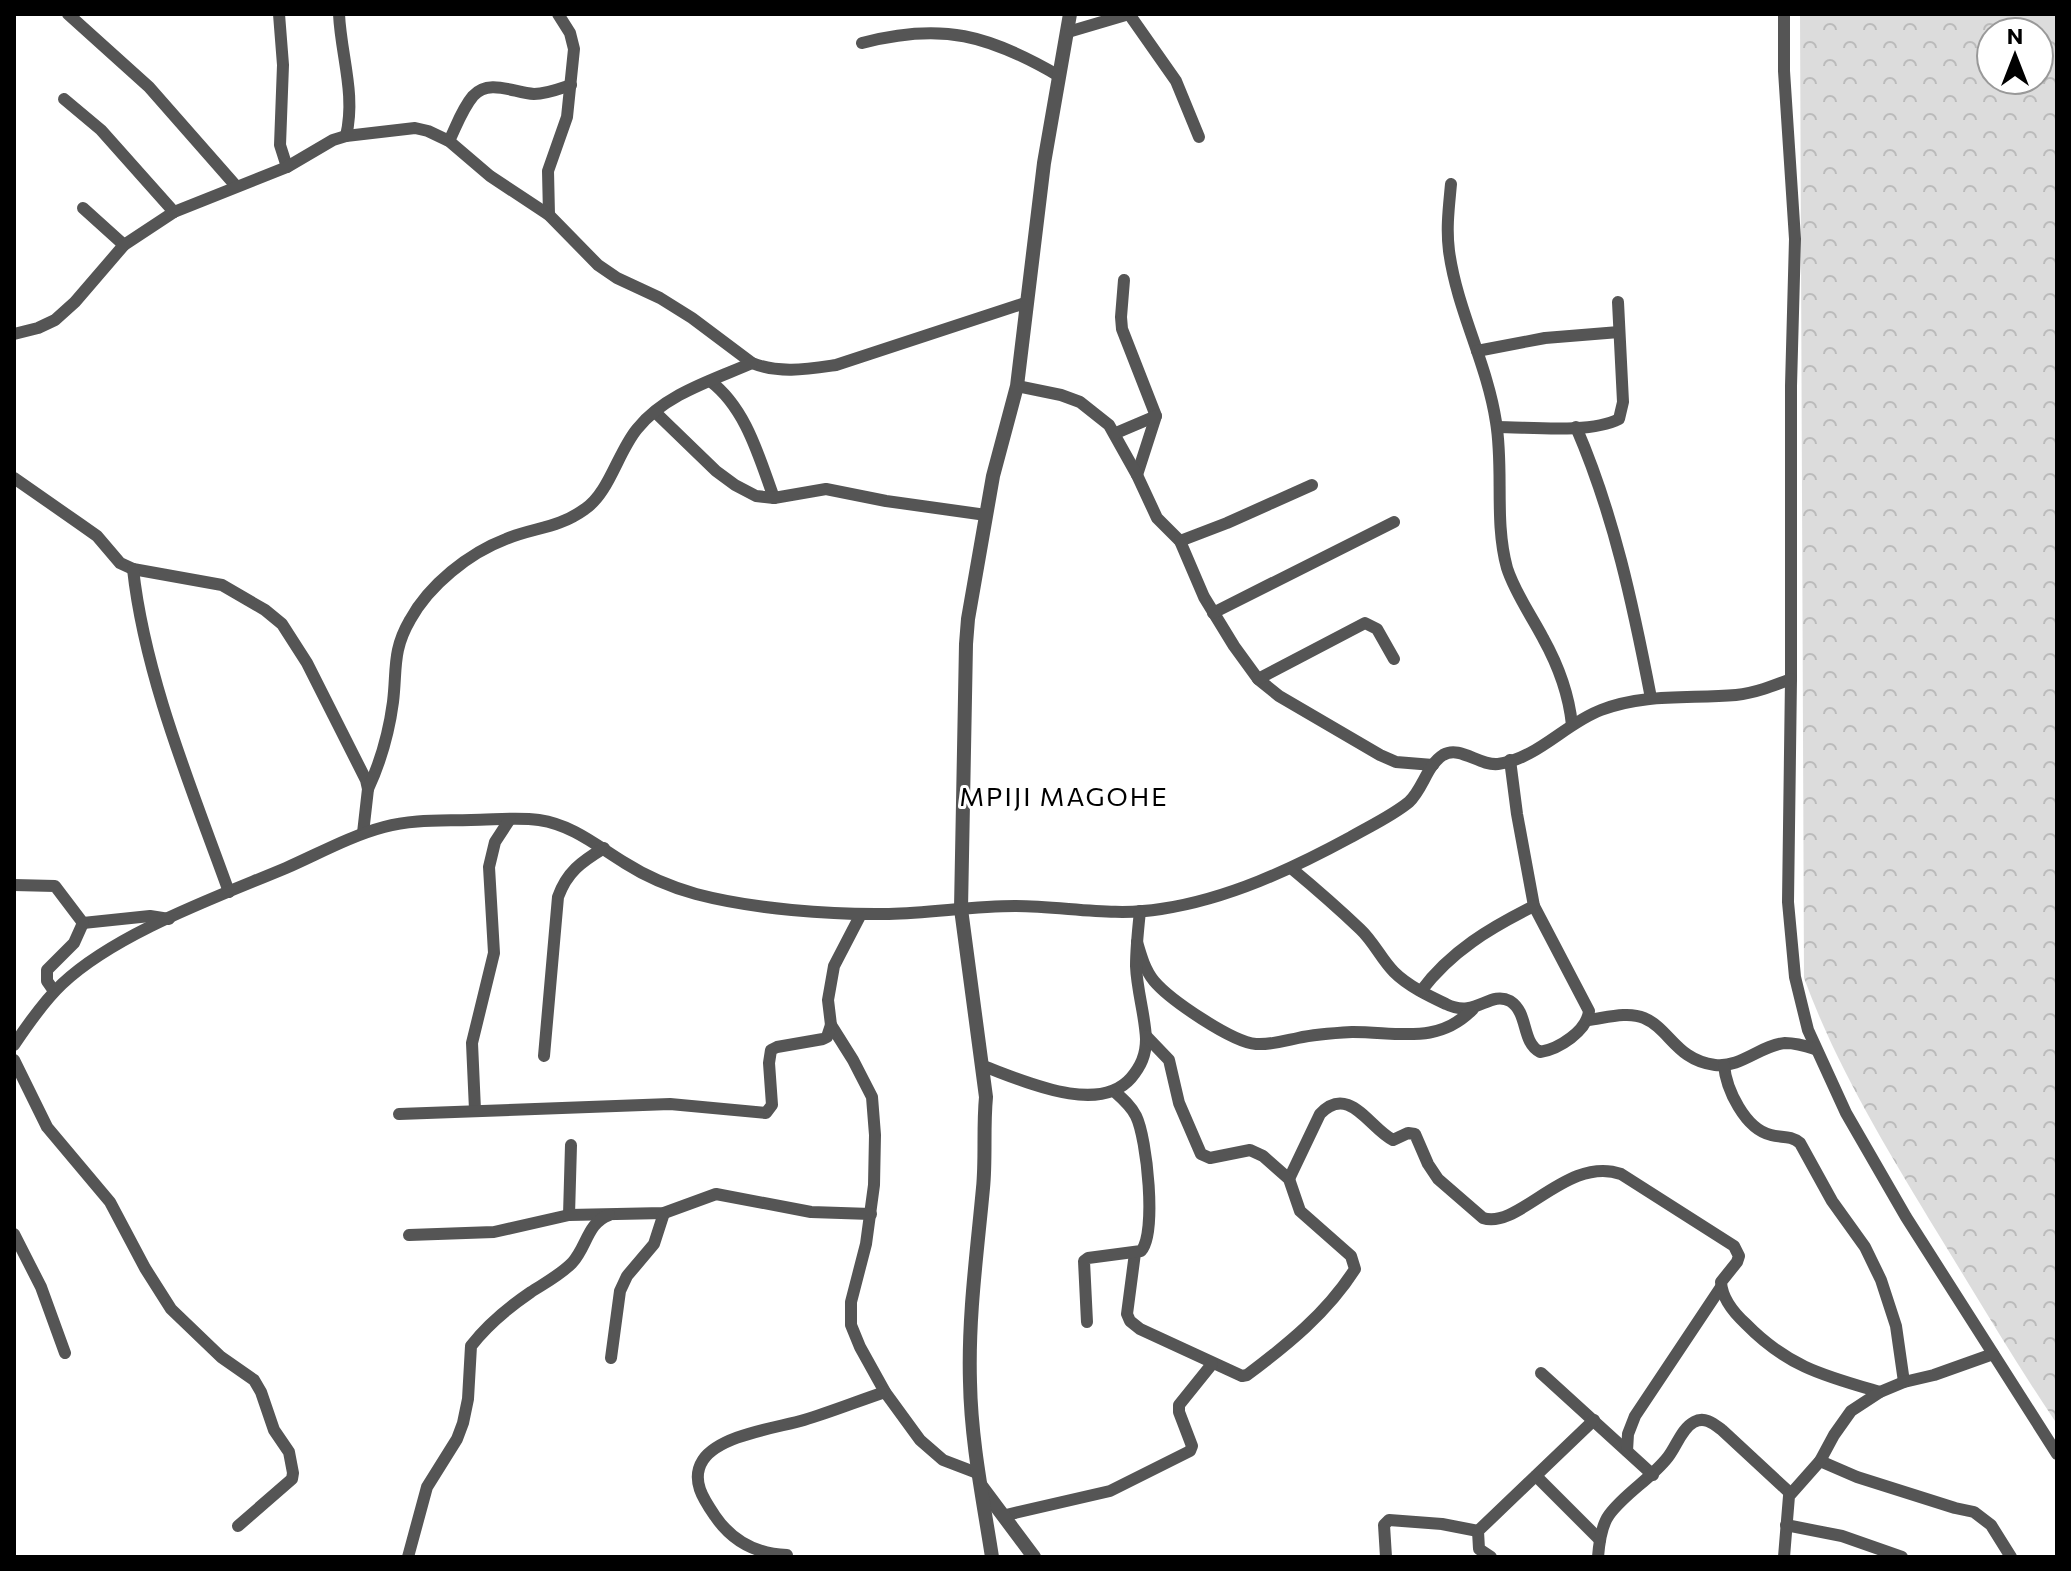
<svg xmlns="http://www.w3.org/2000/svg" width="2071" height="1571" font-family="Commissioner,sans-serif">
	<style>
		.forest { fill: url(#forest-crowns); fill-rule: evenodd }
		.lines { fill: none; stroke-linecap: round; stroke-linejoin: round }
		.minor { stroke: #555; stroke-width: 12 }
		.tertiary { stroke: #555; stroke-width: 14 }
		.labels { text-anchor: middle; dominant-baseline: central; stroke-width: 6; stroke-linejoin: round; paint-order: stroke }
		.quarter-label { font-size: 26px; letter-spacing: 2px; fill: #000; stroke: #fff }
	</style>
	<defs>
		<pattern id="forest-crowns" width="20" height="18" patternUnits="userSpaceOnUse" patternTransform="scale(2)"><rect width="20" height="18" fill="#dcdcdc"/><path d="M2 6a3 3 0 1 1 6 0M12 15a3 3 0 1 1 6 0" fill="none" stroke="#bbb"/></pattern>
	</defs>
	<rect width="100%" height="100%" fill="#fff"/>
	<path class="forest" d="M 1800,14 L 2057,14 L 2057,1424 C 2015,1362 1977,1297 1937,1232 C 1888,1151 1837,1068 1804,978 ZM 1991,32 L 2039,32 L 2039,80 L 1991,80 Z"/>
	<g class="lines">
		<g class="minor">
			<polyline points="68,14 149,87 236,186"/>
			<polyline points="279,14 283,65 280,145 287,167"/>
			<path d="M 339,14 C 341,56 356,94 346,136"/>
			<polyline points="1129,14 1176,81 1199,137"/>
			<polyline points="1784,14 1784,71 1795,239 1791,386 1791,679 1788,902 1795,977 1808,1030 1846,1113 1906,1217 2057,1454"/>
			<polyline points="1068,32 1129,14"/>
			<path d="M 862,43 C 942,22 989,35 1059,76"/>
			<polyline points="64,99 101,130 174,212"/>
			<path d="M 449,141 C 456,127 462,109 473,96 C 489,78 514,93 534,94 C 547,94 559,89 571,85"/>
			<path d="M 1451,184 C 1449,206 1446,228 1449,251 C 1457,310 1487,363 1496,422 C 1504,469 1494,521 1507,568 C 1515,593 1531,615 1543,638 C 1558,665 1569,695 1572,725"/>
			<polyline points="83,208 124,245"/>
			<polyline points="549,215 548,171 567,117 574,49 570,33 558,14"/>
			<polyline points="1124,280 1121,317 1122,329 1156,416 1137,475"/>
			<path d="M 14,334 L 38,328 L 55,320 L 75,302 L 124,245 L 174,212 L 287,167 L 333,140 L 346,136 L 415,128 L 428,131 L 449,141 L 490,176 L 549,215 L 598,265 L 617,278 L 660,298 L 692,318 L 752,363 C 779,374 808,369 836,365 L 1025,303"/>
			<polyline points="1477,351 1545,338 1619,332"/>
			<path d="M 710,381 C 746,408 759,457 774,498"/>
			<polyline points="1017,386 1061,395 1080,402 1109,425 1137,475 1157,518 1180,541 1204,597 1234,646 1258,679 1279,696 1380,755 1396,762 1433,765"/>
			<polyline points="655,412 716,471 735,485 756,496 774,498 826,489 886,501 986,515"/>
			<path d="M 1497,427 C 1530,427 1590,434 1619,419 L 1623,402 L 1618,302"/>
			<path d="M 1576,427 C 1614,515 1633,605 1651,698"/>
			<polyline points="1116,433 1156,416"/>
			<polyline points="14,478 80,524 97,536 120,563 133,569 222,585 265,610 282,624 307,663 366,780 368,789 363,833"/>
			<polyline points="1180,541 1227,523 1312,485"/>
			<path d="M 133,569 C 145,678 192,789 229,892"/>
			<polyline points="1213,613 1394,522"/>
			<polyline points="1258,679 1365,623 1377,629 1394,659"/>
			<path d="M 368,789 C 381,761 389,732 393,702 C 397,669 392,651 410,620 C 429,585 469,553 506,539 C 535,527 557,529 585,509 C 609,493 618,452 637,429 C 665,394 713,380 752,363"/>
			<path d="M 1291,868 C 1315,888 1338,908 1360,929 C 1374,942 1381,959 1394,972 C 1408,986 1429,996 1446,1004 C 1476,1019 1489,990 1510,1001 C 1529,1013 1521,1042 1540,1052 C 1559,1049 1587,1031 1589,1011 L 1534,906 L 1517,814 L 1510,760"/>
			<polyline points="14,885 55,886 83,923 150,916 169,919"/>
			<polyline points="861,914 834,966 828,1000 831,1025 853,1060 872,1097 875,1135 874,1185 866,1244 851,1302 851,1325 860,1347 885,1392 920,1440 943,1460 977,1473"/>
			<path d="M 1137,942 C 1141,956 1145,970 1154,981 C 1170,1000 1232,1042 1256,1044 C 1271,1045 1284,1041 1298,1038 C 1316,1034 1335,1033 1353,1032 C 1399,1032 1438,1045 1473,1009"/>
			<polyline points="54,991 47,981 47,970 74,943 83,923"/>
			<path d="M 1421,991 C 1451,951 1490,928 1534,906"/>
			<path d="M 1588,1020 C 1605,1018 1628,1011 1644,1018 C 1670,1029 1676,1060 1715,1065 C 1741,1068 1761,1045 1785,1043 C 1796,1043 1806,1046 1815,1049"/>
			<path d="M 14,1045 C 28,1024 44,1001 62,984 C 116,933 217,897 286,868 C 318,854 350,836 384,827 C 413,819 442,821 471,820 C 493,820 517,817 539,820 C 573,825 597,846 625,863 C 647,877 671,887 696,894 C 753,909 830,915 889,914 C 932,913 973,906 1015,906 C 1063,906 1114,917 1161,909 C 1228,899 1292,869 1351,837 C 1370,826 1392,816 1409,802 C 1423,789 1427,765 1443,755 C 1460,745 1479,766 1498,764 C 1537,759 1566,723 1601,710 C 1645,693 1690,699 1736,695 C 1755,693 1773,686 1791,679"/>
			<path d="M 544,1056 L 558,897 C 567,872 581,862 604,848"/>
			<polyline points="14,1060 47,1127 110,1202 145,1268 171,1309 221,1357 254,1380 261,1392 274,1430 289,1452 293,1473 292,1479 238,1526"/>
			<path d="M 1724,1065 C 1726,1089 1745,1129 1771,1135 C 1782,1138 1790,1135 1800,1143 L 1832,1201 L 1865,1247 L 1881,1280 L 1896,1326 L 1904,1382"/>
			<path d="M 983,1066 C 1022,1080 1098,1116 1131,1078 C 1141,1066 1146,1055 1146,1039 C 1145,1015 1137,991 1136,966 C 1136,948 1138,930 1140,911"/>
			<polyline points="475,1110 472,1043 494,953 489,867 495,842 510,819"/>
			<polyline points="399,1114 670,1104 766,1113 772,1105 769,1063 771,1050 777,1047 823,1039 827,1037 831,1025"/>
			<path d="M 1289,1179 L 1320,1114 C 1349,1083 1370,1129 1393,1140 L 1408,1133 L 1415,1134 L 1428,1164 L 1438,1179 L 1483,1218 C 1519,1230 1567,1155 1621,1174 L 1734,1246 L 1739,1256 L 1737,1262 L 1721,1282 C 1722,1299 1734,1313 1746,1324 C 1788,1367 1825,1376 1880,1392"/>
			<polyline points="569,1215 571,1145"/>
			<polyline points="14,1234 41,1287 65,1353"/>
			<polyline points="409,1235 494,1232 569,1215 664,1213 716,1194 811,1212 871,1214"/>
			<path d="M 1135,1253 L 1127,1314 L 1130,1321 L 1140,1329 L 1242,1376 L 1247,1375 C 1287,1345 1327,1313 1355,1269 L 1351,1256 L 1300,1211 L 1289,1179 L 1263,1156 L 1250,1150 L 1210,1158 L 1201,1154 L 1179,1103 L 1169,1060 L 1146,1036"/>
			<path d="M 1087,1322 L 1084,1261 L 1088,1258 L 1141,1251 C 1157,1234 1147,1138 1136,1116 C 1131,1106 1123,1099 1115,1092"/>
			<polyline points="611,1358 620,1291 627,1276 654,1244 664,1213"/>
			<polyline points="1541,1373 1653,1475"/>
			<polyline points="1627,1451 1628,1434 1635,1416 1721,1287"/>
			<polyline points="1820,1461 1857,1477 1955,1508 1974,1512 1991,1525 2011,1557"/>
			<polyline points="1536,1476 1600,1540"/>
			<polyline points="1006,1515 1110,1491 1190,1451 1192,1446 1179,1412 1179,1405 1212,1364"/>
			<polyline points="1786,1525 1842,1536 1902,1557"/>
			<path d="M 787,1555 C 756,1554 732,1541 715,1516 C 704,1500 690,1480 703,1460 C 720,1435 776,1428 804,1420 C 831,1412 858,1401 885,1392"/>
			<path d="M 408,1557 L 427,1487 L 457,1439 L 463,1423 L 468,1399 L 471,1346 C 488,1324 509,1307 531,1292 C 545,1283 560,1275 572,1263 C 587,1247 587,1223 609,1215"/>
			<polyline points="1386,1557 1384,1525 1389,1520 1442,1524 1478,1531"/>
			<polyline points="1491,1557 1479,1549 1478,1531 1594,1420"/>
			<path d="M 1598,1557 C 1599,1544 1601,1526 1609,1515 C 1625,1493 1651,1479 1668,1457 C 1676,1447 1682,1428 1694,1422 C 1705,1416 1714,1424 1722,1430 L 1790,1493"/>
			<polyline points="1784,1557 1789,1496 1820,1461 1834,1435 1851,1411 1880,1392 1904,1382 1934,1375 1993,1354"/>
		</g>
		<g class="tertiary">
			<polyline points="981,1486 1034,1557"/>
			<path d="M 992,1557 C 983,1499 971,1441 970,1382 C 968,1317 977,1253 983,1188 C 986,1158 983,1128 986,1097 L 961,909 L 966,644 L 968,619 L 993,476 L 1017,386 L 1044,163 L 1070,14"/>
		</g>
	</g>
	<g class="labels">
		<g class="quarter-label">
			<text x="1064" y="795">MPIJI MAGOHE</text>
		</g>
	</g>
	<rect width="2071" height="1571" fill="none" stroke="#000000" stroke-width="32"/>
	<g transform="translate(2015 56)"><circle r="38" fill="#ffffff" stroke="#999999" stroke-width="2"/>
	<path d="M0-6L14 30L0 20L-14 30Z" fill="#000000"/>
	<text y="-12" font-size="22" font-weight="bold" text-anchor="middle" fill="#000000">N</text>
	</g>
</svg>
